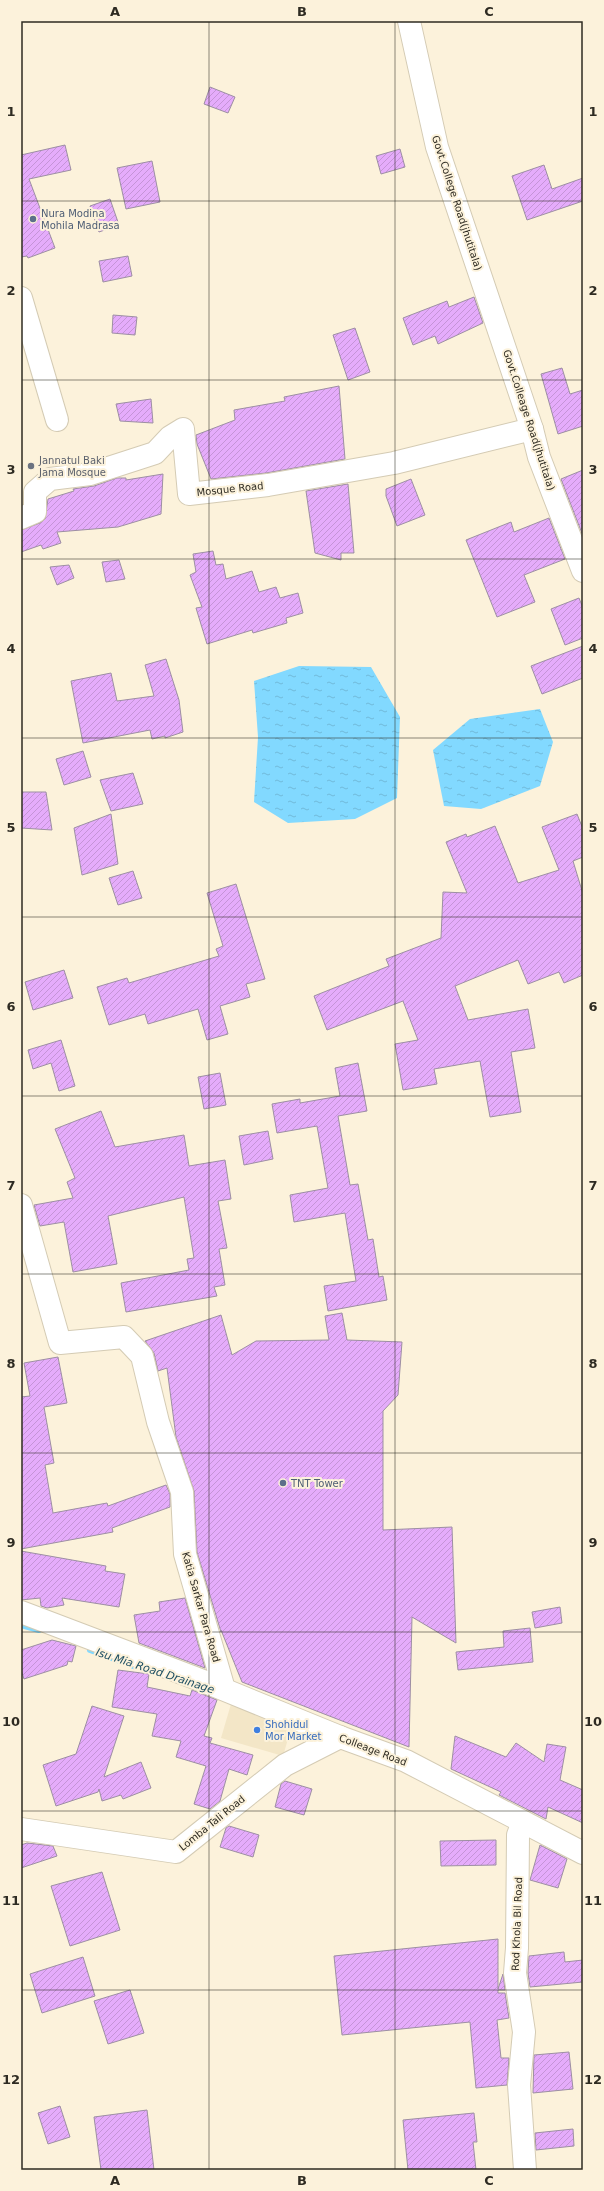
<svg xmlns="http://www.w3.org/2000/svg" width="604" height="2191" font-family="'DejaVu Sans',sans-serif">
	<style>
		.built { fill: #f3e6c7 }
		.water { fill: url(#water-ripples) }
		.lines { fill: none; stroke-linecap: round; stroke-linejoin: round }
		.stream { stroke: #82d9ff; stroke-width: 6 }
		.building { fill: url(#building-hatch); stroke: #9d8fa3 }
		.tertiary-casing { stroke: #d4cbb4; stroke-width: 24 }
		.tertiary { stroke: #fff; stroke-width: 22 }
		.grid { fill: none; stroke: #2e2b22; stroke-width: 1; stroke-opacity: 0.55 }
		.service-dot { fill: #5c6f8a; stroke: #fcf2db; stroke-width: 1.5 }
		.worship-dot { fill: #6b7280; stroke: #fcf2db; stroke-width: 1.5 }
		.shop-dot { fill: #3f7fe0; stroke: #fcf2db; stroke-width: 1.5 }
		.labels { text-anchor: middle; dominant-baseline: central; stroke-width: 4; stroke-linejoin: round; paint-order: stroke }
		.street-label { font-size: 10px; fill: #2e2b22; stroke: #fcf2db }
		.service-label { font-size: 10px; fill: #4e5e75; stroke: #fcf2db; text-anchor: start }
		.worship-label { font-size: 10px; fill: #5b616d; stroke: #fcf2db; text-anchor: start }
		.shop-label { font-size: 10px; fill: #366cbe; stroke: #fcf2db; text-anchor: start }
		.water-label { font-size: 11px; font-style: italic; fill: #1c4d61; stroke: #fcf2db }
		.neatline { fill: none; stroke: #2e2b22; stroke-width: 1.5 }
		.grid-label { font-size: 13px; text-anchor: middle; font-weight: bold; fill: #2e2b22 }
	</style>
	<defs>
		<pattern id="water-ripples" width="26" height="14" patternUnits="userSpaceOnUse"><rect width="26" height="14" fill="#82d9ff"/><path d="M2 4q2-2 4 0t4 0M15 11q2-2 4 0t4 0" fill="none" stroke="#71bada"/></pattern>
		<pattern id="building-hatch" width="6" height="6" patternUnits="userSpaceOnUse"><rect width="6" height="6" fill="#e5acfb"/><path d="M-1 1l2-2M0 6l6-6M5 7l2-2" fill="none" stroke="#c594d7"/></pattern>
	</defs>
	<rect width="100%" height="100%" fill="#fcf2db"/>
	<polygon class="built" points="231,1704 293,1722 283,1756 221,1738"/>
	<g class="water">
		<polygon points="299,666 371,667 400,717 397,798 355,819 288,823 254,802 258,737 254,681"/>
		<polygon points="540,709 553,742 540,786 481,809 444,806 433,750 470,719"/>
	</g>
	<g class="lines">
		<g class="stream">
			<polyline points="21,1625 39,1630"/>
			<polyline points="90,1650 136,1667"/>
		</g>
	</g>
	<g class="building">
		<polygon points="210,87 235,97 228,113 204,104"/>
		<polygon points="65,145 71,170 29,179 55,248 28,258 27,256 21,257 21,155"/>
		<polygon points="400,149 405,167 381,174 376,156"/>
		<polygon points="152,161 160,202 126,209 117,168"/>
		<polygon points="544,165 552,189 583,178 583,201 527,220 512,176"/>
		<polygon points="110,199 119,225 99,232 90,206"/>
		<polygon points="128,256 132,276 103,282 99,261"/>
		<polygon points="474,297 483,323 438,344 435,336 413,345 403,318 447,301 449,307"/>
		<polygon points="113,315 137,317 135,335 112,333"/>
		<polygon points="355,328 370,372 348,380 333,335"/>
		<polygon points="562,368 570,394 583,390 583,426 558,434 541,374"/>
		<polygon points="339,386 345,459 266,473 211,479 197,444 196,435 235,420 234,410 285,401 284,397"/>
		<polygon points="151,399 153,423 120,421 116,404"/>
		<polygon points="583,470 583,536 561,479"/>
		<polygon points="163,474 161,514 118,527 57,532 61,543 43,549 41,545 21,552 21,530 40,523 45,519 48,499 74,491 73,489 94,486 117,478 126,478 126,480"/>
		<polygon points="411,479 425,515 397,526 386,496 386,489"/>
		<polygon points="348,484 354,553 341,553 341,560 315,553 306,491"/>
		<polygon points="549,518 565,559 524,575 535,602 497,617 466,540 511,522 514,532"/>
		<polygon points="213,551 216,565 223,564 226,579 252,571 259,592 276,587 280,598 298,593 303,613 286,618 287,623 253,633 252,630 207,644 196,608 202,607 190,575 196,572 193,554"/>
		<polygon points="119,560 125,579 106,582 102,562"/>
		<polygon points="69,565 74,578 57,585 50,567"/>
		<polygon points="579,598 583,608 583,638 565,645 551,609"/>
		<polygon points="583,646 583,678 542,694 531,666"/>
		<polygon points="166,659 179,700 183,732 165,738 165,736 152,739 150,730 83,743 71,681 111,673 117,701 154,696 145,665"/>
		<polygon points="83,751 91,777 64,785 56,759"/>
		<polygon points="133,773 143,804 111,811 100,780"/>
		<polygon points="21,792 46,792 52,830 21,828"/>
		<polygon points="111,814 118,864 82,875 74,828"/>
		<polygon points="577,814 583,829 583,857 573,861 583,894 583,975 564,983 559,972 528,984 518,960 455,986 468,1020 528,1009 535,1048 511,1052 521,1112 490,1117 480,1061 434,1069 437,1084 403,1090 395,1044 418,1040 403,1001 327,1030 314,996 389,966 386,959 441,938 443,892 467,893 446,842 466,834 467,837 495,826 518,883 559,870 542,827"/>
		<polygon points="133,871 142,898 118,905 109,878"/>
		<polygon points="236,884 265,979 246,984 250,997 220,1006 228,1034 207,1040 198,1009 148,1024 145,1014 109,1025 97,987 127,978 129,983 219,956 216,949 223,946 207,893"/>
		<polygon points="64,970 73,998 33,1010 25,982"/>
		<polygon points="61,1040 75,1086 59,1091 51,1063 33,1069 28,1050"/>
		<polygon points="358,1063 367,1111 338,1116 350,1185 358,1184 368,1240 373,1239 379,1277 383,1276 387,1300 328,1311 324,1286 356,1281 345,1213 294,1222 290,1195 328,1188 317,1126 277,1133 272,1104 300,1099 300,1103 340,1096 335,1068"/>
		<polygon points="220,1073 226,1105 204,1109 198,1077"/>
		<polygon points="101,1111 115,1147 184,1135 189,1166 225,1160 231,1199 218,1201 227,1248 219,1249 225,1285 214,1287 217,1296 126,1312 121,1283 189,1270 187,1259 194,1258 184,1197 108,1216 117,1264 73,1272 64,1222 40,1226 34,1205 73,1198 67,1182 75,1178 55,1129"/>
		<polygon points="268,1131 273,1159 244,1165 239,1136"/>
		<polygon points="342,1313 347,1340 402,1342 398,1395 383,1411 383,1530 452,1527 456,1643 412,1617 409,1747 242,1682 221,1630 221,1632 197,1552 194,1491 176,1437 167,1368 158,1371 154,1353 145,1341 221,1315 232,1355 256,1341 329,1340 325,1316"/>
		<polygon points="58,1357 67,1403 44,1407 54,1463 45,1465 53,1513 107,1503 108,1506 166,1485 170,1494 170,1507 112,1528 113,1532 21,1549 21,1397 30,1396 24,1363"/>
		<polygon points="21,1551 106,1566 105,1571 125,1574 119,1607 62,1598 64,1605 47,1608 41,1606 40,1598 21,1600"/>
		<polygon points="185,1598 205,1668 139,1643 134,1615 160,1611 159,1602"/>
		<polygon points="560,1607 562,1623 535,1628 532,1612"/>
		<polygon points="530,1628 533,1662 458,1670 456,1652 504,1647 503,1631"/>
		<polygon points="52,1640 76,1646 72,1662 68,1661 67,1665 24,1679 21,1670 21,1650"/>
		<polygon points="118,1670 149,1674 147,1687 190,1696 192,1690 217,1700 204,1736 212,1738 210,1743 253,1755 247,1775 229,1769 220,1801 210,1809 194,1804 206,1766 176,1757 181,1741 152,1736 157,1714 112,1707"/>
		<polygon points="92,1706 124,1716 104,1777 141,1762 151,1788 123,1799 121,1795 102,1801 99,1789 98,1792 56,1806 43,1765 76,1754"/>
		<polygon points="455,1736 506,1757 516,1743 544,1762 547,1744 566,1747 560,1780 583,1790 583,1823 548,1807 546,1819 499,1795 501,1792 451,1769"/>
		<polygon points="285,1781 312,1789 304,1815 275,1807 281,1784"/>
		<polygon points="229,1826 259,1835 253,1857 220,1847 226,1828"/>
		<polygon points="496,1840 496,1865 441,1866 440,1841"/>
		<polygon points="27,1843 53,1846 57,1856 21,1868 21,1845"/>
		<polygon points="540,1845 567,1859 558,1888 530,1880"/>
		<polygon points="102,1872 120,1930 70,1946 51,1886"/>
		<polygon points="498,1939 498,1989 503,1974 505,1990 498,1990 498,1993 505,1993 509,2018 497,2020 501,2058 509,2058 507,2085 476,2088 470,2022 342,2035 334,1956"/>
		<polygon points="564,1952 565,1962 583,1960 583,1982 530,1987 528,1973 529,1956"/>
		<polygon points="83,1957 95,1996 42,2013 30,1974"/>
		<polygon points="130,1990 144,2033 108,2044 94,2001"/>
		<polygon points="569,2052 573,2089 533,2093 534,2055"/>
		<polygon points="60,2106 70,2137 48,2144 38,2113"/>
		<polygon points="147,2110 154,2170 101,2170 94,2117"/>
		<polygon points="474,2113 477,2142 473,2142 476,2170 408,2170 403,2120"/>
		<polygon points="573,2129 574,2146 536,2150 535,2133"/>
	</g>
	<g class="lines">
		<g class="tertiary-casing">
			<g id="tertiary">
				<polyline points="409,21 437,147 532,429 539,457 583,571"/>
				<polyline points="21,298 57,420"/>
				<polyline points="21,518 35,512 35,492 50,479 90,474 155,453 170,437 183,429 189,494 268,485 394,463 532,429"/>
				<polyline points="21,1205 60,1343 124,1337 142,1356 158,1422 182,1492 185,1554 224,1689"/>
				<polyline points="21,1612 203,1681 340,1737 406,1761 583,1853"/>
				<polyline points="523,1822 518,1835 517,1948 515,1973 524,2032 519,2085 525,2170"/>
				<polyline points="21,1829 176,1852 285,1765 340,1737"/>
			</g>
		</g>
		<use href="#tertiary" class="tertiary"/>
	</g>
	<path class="grid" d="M 209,21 L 209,2170M 395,21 L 395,2170M 21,201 L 583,201M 21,380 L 583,380M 21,559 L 583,559M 21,738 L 583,738M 21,917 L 583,917M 21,1096 L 583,1096M 21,1274 L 583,1274M 21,1453 L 583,1453M 21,1632 L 583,1632M 21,1811 L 583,1811M 21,1990 L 583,1990"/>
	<g class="service-dot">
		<circle cx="33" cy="219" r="4"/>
		<circle cx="283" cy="1483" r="4"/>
	</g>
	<circle class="worship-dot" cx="31" cy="466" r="4"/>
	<circle class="shop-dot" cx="257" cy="1730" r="4"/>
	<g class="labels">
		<g class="street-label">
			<text transform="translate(457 203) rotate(72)">Govt.College Road(jhutitala)</text>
			<text transform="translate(529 420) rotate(72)">Govt.Colleage Road(jhutitala)</text>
			<text transform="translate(230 489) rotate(-6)">Mosque Road</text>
			<text transform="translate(201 1607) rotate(74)">Katia Sarkar Para Road</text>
			<text transform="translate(373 1750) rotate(21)">Colleage Road</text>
			<text transform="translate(212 1823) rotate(-39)">Lomba Tali Road</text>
			<text transform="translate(517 1924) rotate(-88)">Rod Khola Bil Road</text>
		</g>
		<g class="service-label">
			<text x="41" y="213">Nura Modina<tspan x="41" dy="12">Mohila Madrasa</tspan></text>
			<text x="291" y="1483">TNT Tower</text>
		</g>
		<g class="worship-label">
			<text x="39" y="460">Jannatul Baki<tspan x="39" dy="12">Jama Mosque</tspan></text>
		</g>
		<g class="shop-label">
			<text x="265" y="1724">Shohidul<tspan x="265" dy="12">Mor Market</tspan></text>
		</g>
		<g class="water-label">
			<text transform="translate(155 1671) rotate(18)">Isu Mia Road Drainage</text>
		</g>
	</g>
	<rect width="604" height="2191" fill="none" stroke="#fcf2db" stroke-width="44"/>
	<rect x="22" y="22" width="560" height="2147" class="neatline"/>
	<g class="grid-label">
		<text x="115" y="16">A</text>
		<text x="302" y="16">B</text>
		<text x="489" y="16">C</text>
		<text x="11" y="116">1</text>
		<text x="593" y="116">1</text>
		<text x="11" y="295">2</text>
		<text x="593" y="295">2</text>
		<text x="11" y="474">3</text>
		<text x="593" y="474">3</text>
		<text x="11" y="653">4</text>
		<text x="593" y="653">4</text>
		<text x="11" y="832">5</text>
		<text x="593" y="832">5</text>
		<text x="11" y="1011">6</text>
		<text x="593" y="1011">6</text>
		<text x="11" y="1190">7</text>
		<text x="593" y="1190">7</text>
		<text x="11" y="1368">8</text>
		<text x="593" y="1368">8</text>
		<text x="11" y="1547">9</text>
		<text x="593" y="1547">9</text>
		<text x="11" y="1726">10</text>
		<text x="593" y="1726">10</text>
		<text x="11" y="1905">11</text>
		<text x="593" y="1905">11</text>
		<text x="11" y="2084">12</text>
		<text x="593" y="2084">12</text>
		<text x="115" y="2185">A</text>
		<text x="302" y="2185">B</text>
		<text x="489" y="2185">C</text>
	</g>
</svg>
